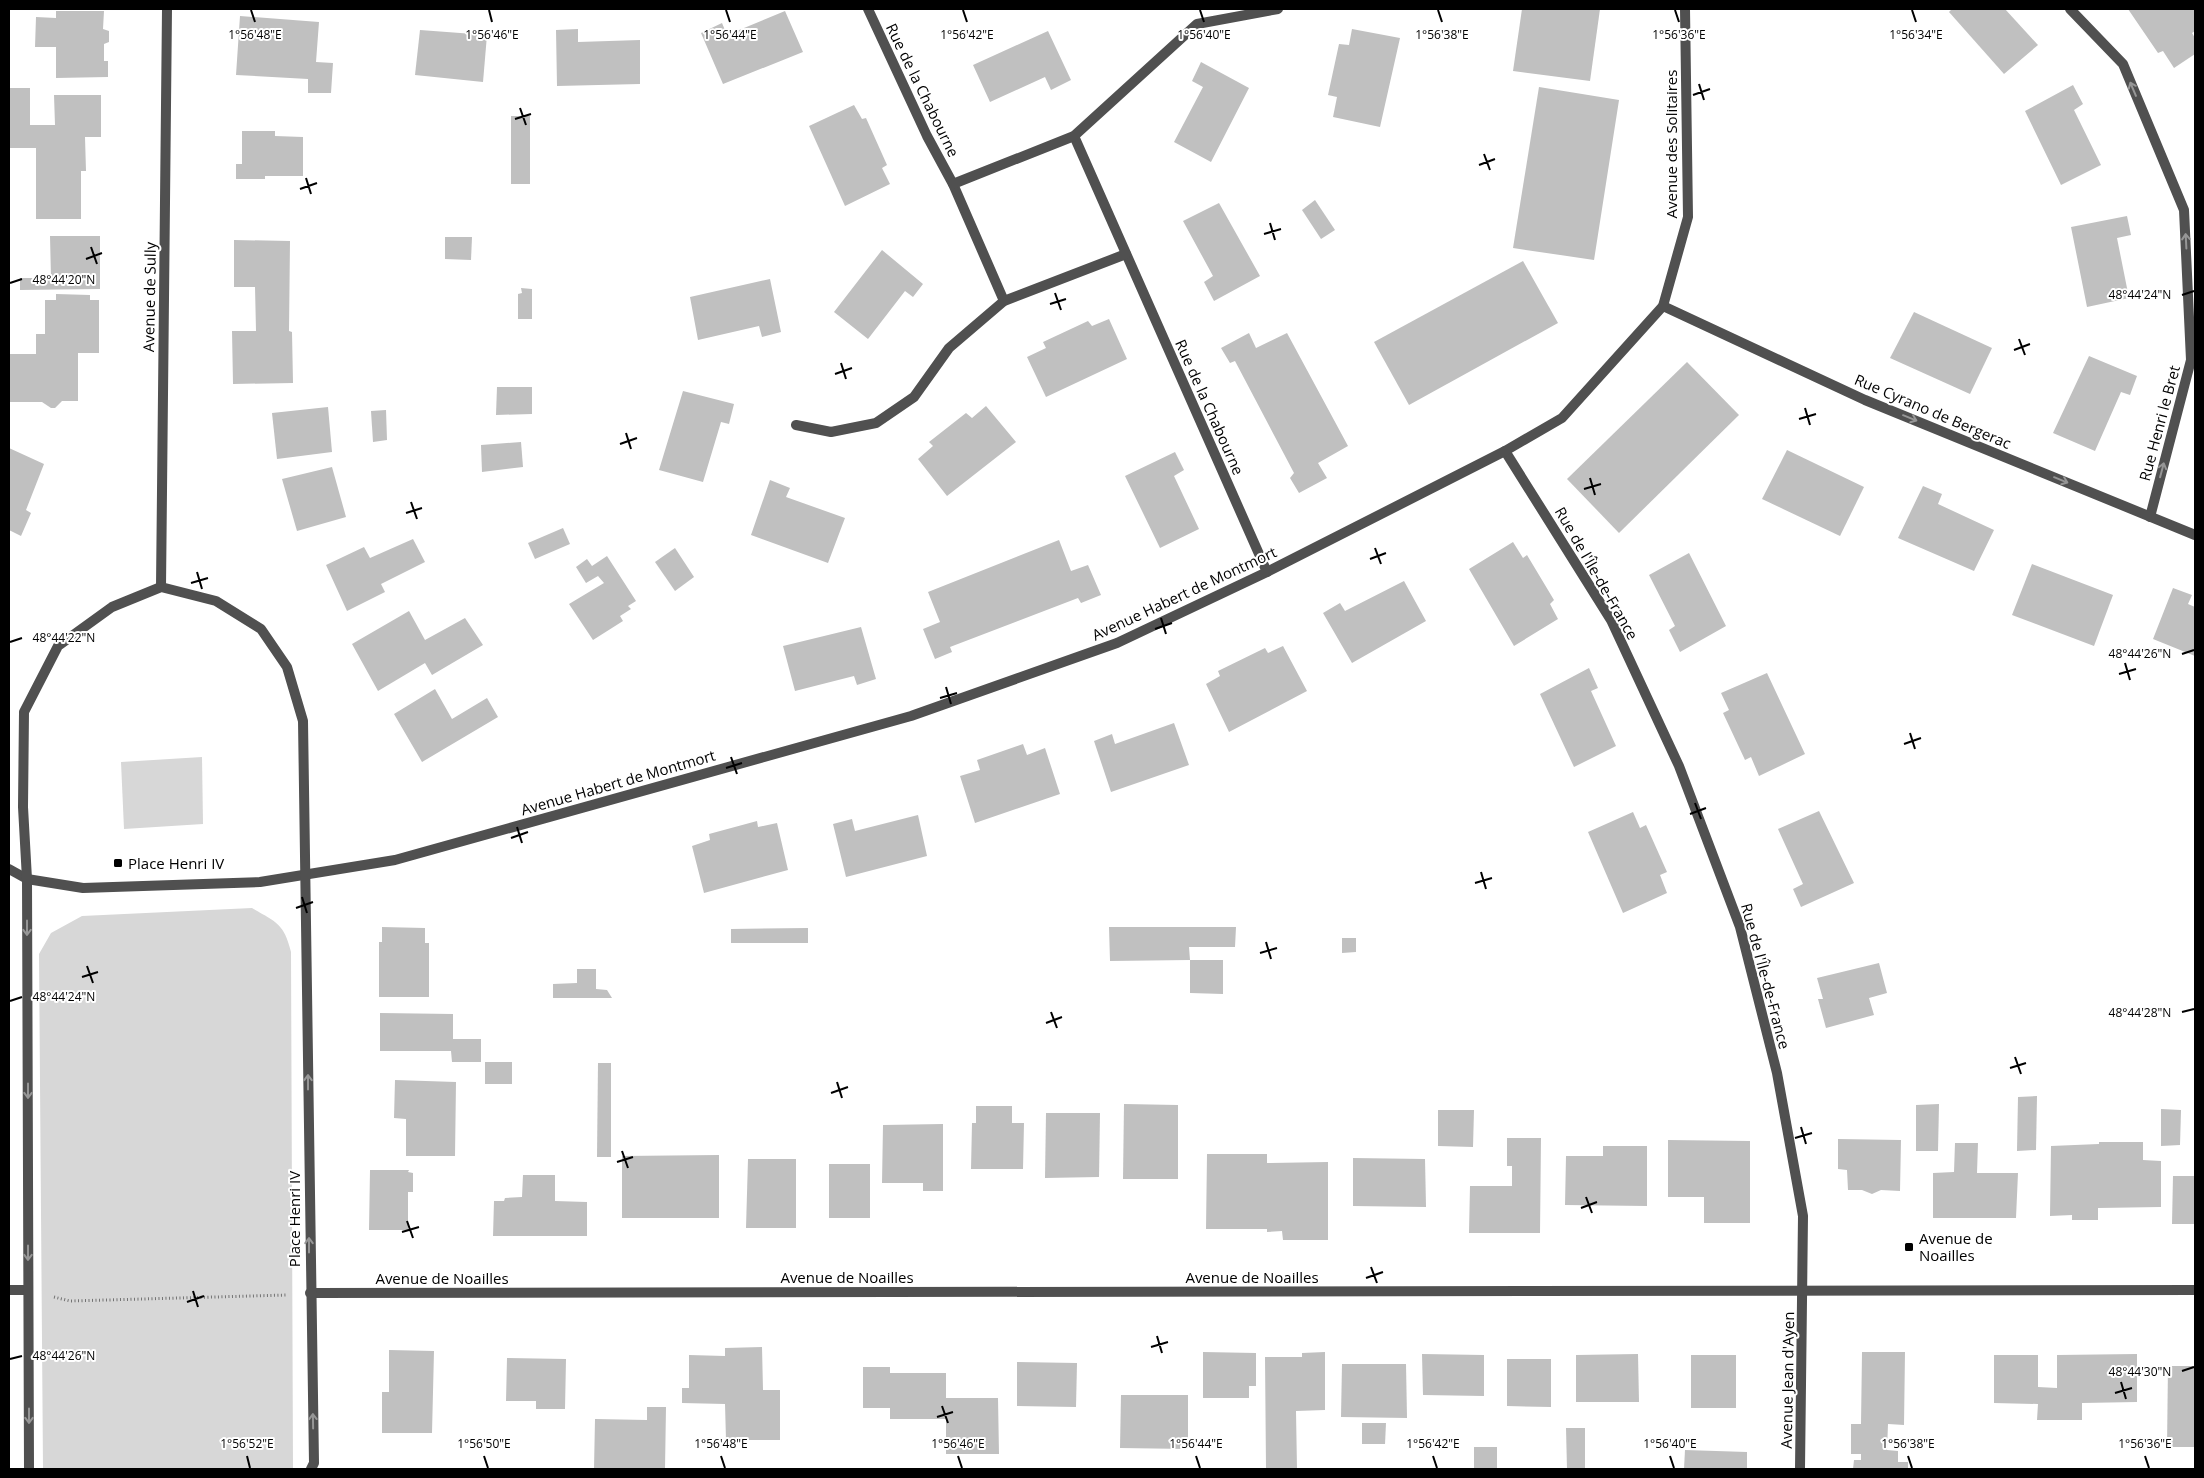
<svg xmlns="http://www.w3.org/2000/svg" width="2204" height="1478" font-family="'Open Sans',sans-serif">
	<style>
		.green { fill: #d7d7d7 }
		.building { fill: #c0c0c0 }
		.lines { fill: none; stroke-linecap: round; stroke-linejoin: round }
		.path { stroke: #727272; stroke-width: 3; stroke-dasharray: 1 2.5; stroke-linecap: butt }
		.minor { stroke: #505050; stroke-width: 10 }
		.oneway { stroke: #969696 }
		.ticks { fill: none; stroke: #000; stroke-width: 2 }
		.poi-dot { fill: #000; stroke: #fff; stroke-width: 2 }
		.labels { text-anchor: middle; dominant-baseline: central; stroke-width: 4; stroke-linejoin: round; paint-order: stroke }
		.street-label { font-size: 15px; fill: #000; stroke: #fff }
		.poi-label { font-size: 15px; fill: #000; stroke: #fff; text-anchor: start }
		.ticks-label { font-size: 12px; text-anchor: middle; fill: #000; stroke: #fff; stroke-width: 4; stroke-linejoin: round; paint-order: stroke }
	</style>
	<rect width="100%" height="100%" fill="#fff"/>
	<g class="green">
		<polygon points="202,757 203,824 124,829 121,762"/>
		<path d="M 252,908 C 276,922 284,923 291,952 L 293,1469 L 43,1469 L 39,954 L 51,933 L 82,916 Z"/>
	</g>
	<g class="building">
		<polygon points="1522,9 1600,9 1590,81 1513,71"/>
		<polygon points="1952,9 2005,9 2038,45 2004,74 1949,12"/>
		<polygon points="2128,9 2195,9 2195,31 2192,33 2195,38 2195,54 2174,68 2163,51 2158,53"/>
		<polygon points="56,11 104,11 103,29 109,31 109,42 104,44 104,61 108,61 108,77 56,78 56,47 35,47 36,17 56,18"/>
		<polygon points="785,11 803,52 723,84 701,33 722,23 727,35"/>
		<polygon points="240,16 319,22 316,62 333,63 331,93 308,93 308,79 236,75"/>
		<polygon points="578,29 578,42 640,40 640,84 557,86 556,30"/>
		<polygon points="1352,29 1400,38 1380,127 1333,117 1337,97 1328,95 1339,44 1349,45"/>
		<polygon points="420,30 487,35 483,82 415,75"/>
		<polygon points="1048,31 1071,80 1051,90 1045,77 990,102 973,65"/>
		<polygon points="1201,62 1249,88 1211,162 1174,142 1203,87 1192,81"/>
		<polygon points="2073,85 2083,104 2074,110 2101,165 2061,185 2025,111"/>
		<polygon points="1539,87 1619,100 1594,260 1513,248"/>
		<polygon points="9,88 30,88 30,125 55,125 54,95 101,95 101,137 85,137 86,171 81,171 81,219 36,219 36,148 9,148"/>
		<polygon points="854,105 862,119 866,118 887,165 882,168 890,184 845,206 809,126"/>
		<rect x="511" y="116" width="19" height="68"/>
		<polygon points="242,131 275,131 275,136 303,137 303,176 265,176 265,179 236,179 236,164 242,164"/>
		<polygon points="1315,200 1335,230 1321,239 1302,210"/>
		<polygon points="1219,203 1260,276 1214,301 1204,282 1213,276 1183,221"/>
		<polygon points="2127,216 2131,235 2117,238 2129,298 2087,307 2071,227"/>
		<polygon points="50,236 100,236 100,289 20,290 20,278 51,278"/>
		<polygon points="445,237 472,237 471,260 445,259"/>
		<polygon points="234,240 290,241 289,331 292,332 293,383 233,384 232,331 256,331 255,287 234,287"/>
		<polygon points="882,250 923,284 913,297 905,291 868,339 834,312"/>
		<polygon points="1523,261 1558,323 1409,405 1374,342"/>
		<polygon points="770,279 781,332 762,337 759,326 698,340 690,297"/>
		<polygon points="521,288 532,289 532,319 518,319 518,294 522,293"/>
		<polygon points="56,294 90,295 90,300 99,300 99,353 78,353 78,401 62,401 55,408 51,408 42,402 9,402 9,354 36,354 36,334 45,334 45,300 56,300"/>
		<polygon points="1914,312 1992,348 1970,394 1890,358"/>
		<polygon points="1109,319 1127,359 1046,397 1027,357 1046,348 1043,342 1088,321 1092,326"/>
		<polygon points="1249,333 1256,348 1287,333 1348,446 1318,463 1327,478 1299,493 1290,478 1294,473 1235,361 1230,363 1221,348"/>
		<polygon points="2089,356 2137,376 2130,395 2121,392 2095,451 2053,433"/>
		<polygon points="1687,362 1739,415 1619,533 1567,479"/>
		<polygon points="497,387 532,387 532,414 496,415"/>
		<polygon points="683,391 734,404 729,424 721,422 703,482 659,470"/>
		<polygon points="986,406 1016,442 947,496 918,459 933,446 929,442 966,413 972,418"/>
		<polygon points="328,407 332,452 277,459 272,413"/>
		<polygon points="386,410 387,440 373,442 371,411"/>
		<polygon points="521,442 523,467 482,472 481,445"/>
		<polygon points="9,448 44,464 26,510 31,513 21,536 9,530"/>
		<polygon points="1787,450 1864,487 1840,536 1762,499"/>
		<polygon points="1175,452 1184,470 1174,476 1199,529 1160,548 1125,476"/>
		<polygon points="332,467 346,517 297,531 282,479"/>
		<polygon points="770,480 790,488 786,497 845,518 828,563 751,535"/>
		<polygon points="1923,486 1942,494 1938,504 1994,530 1974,571 1898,538"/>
		<polygon points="563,528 570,544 535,559 528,543"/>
		<polygon points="413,539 425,562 381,584 385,592 347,611 326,565 364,547 370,558"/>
		<polygon points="1059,540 1071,571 1088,565 1101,595 1081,603 1078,598 950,647 952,652 935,659 923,629 940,622 928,592"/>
		<polygon points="1513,542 1523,558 1527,555 1554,600 1550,604 1558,619 1514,646 1469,569"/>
		<polygon points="675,548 694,577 675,591 655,562"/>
		<polygon points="1689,553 1726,626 1680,652 1669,630 1675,626 1649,575"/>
		<polygon points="607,556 636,601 628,606 631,609 620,616 623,621 593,640 569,604 604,583 598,576 586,583 576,567 587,559 592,566"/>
		<polygon points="2032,564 2113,595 2094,646 2012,615"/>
		<polygon points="1404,581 1426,621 1352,663 1323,613 1340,603 1345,611"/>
		<polygon points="2173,588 2192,595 2188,604 2195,607 2195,656 2153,639"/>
		<polygon points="409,611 425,640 465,618 483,645 432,675 425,663 378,691 352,644"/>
		<polygon points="861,627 876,679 857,685 854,676 795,691 783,646"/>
		<polygon points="1283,646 1307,691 1229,732 1206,684 1220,676 1218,671 1265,648 1268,653"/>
		<polygon points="1589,668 1598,688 1591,691 1616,746 1574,767 1540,694"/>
		<polygon points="1767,673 1805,754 1759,776 1751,757 1745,760 1723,713 1729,710 1721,693"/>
		<polygon points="435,689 452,719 487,698 498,717 422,762 394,714"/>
		<polygon points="1174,723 1189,765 1111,792 1094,741 1112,734 1115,744"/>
		<polygon points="1023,744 1027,755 1045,748 1060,794 975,823 960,776 980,770 977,760"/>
		<polygon points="1819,811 1854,883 1801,907 1793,889 1803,884 1778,829"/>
		<polygon points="1633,812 1640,828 1646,825 1667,872 1660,875 1667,893 1623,913 1588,832"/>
		<polygon points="918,815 927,856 846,877 833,824 852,819 855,831"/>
		<polygon points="757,821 758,827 777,823 788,870 704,893 692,846 710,840 709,834"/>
		<polygon points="382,927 425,928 425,943 429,943 429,997 379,997 379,942 382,942"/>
		<polygon points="1109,927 1236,927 1235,947 1189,947 1190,960 1110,961"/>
		<polygon points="808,928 808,943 731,943 731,929"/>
		<polygon points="1342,938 1356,938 1356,952 1342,953"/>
		<polygon points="1190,960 1223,960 1223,994 1190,993"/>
		<polygon points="1879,963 1887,993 1869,998 1874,1015 1826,1028 1818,999 1823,999 1817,978"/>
		<polygon points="577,969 596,969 596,989 607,990 612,998 553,998 553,984 577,983"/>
		<polygon points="380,1013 453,1014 453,1039 481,1039 481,1062 452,1062 451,1051 380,1051"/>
		<rect x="485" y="1062" width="27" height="22"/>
		<polygon points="598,1063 611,1063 611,1157 597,1157"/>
		<polygon points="395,1080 456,1082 455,1156 406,1156 406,1119 394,1118"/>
		<polygon points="2037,1096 2036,1150 2017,1151 2018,1097"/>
		<polygon points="1124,1104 1178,1105 1178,1179 1123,1179"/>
		<polygon points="1939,1104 1938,1151 1916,1151 1916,1105"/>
		<polygon points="976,1106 1012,1106 1012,1123 1024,1123 1023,1169 971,1169 972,1123 976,1123"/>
		<polygon points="2161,1109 2181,1110 2180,1145 2161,1146"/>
		<polygon points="1438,1110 1474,1110 1473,1147 1438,1146"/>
		<polygon points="1046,1113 1100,1113 1099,1177 1045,1178"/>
		<polygon points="943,1124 943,1191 923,1191 923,1183 882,1183 883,1125"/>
		<polygon points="1507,1138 1541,1138 1540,1233 1469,1233 1470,1186 1512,1186 1512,1166 1507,1166"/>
		<polygon points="1838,1139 1901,1140 1900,1191 1881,1190 1872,1194 1862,1190 1848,1190 1847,1170 1838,1169"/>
		<polygon points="1668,1140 1750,1141 1750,1223 1704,1223 1704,1197 1668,1197"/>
		<polygon points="2099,1142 2143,1142 2143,1160 2161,1161 2161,1207 2098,1208 2098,1220 2072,1220 2072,1215 2050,1216 2051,1146 2099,1144"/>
		<polygon points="1955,1143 1978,1143 1977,1173 2018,1173 2016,1218 1933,1218 1933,1173 1954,1172"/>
		<polygon points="1603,1146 1647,1146 1647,1206 1565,1205 1566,1156 1603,1156"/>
		<polygon points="1207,1154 1267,1154 1267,1163 1328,1162 1328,1240 1283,1240 1282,1231 1267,1232 1267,1229 1206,1229"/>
		<polygon points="719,1155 719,1218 622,1218 622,1156"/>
		<polygon points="1353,1158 1425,1159 1426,1207 1353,1206"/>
		<polygon points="748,1159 796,1159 796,1228 746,1228"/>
		<rect x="829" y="1164" width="41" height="54"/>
		<polygon points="370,1170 409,1170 408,1172 413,1173 413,1192 408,1192 408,1230 369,1230"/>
		<polygon points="523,1175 555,1175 555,1201 587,1202 587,1236 493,1236 494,1201 504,1201 505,1198 522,1197"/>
		<polygon points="2173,1176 2195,1176 2195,1224 2172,1224"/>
		<polygon points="762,1347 763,1390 780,1390 780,1440 726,1440 725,1404 682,1403 682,1388 689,1388 689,1355 725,1356 725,1348"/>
		<polygon points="389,1350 434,1351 432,1433 382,1433 382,1392 389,1392"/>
		<polygon points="1203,1352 1256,1353 1256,1386 1249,1386 1249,1398 1203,1398"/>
		<polygon points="1325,1352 1325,1410 1296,1411 1297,1469 1266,1469 1265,1357 1302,1357 1302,1353"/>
		<polygon points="1862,1352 1905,1352 1904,1425 1888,1424 1887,1450 1898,1451 1898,1462 1908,1462 1908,1469 1853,1469 1854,1460 1861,1460 1861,1454 1851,1454 1851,1424 1861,1424"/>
		<polygon points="1422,1354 1484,1355 1484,1396 1423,1395"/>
		<polygon points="1638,1354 1639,1402 1576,1402 1576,1355"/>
		<polygon points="2137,1354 2137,1402 2082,1403 2082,1420 2037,1420 2038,1404 1994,1403 1994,1355 2038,1355 2038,1387 2057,1388 2057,1355"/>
		<rect x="1691" y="1355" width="45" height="53"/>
		<polygon points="507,1358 566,1359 565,1409 536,1409 536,1401 506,1401"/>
		<polygon points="1507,1359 1551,1359 1551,1407 1507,1406"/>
		<polygon points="1017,1362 1077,1363 1076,1407 1017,1406"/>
		<polygon points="1342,1364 1406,1364 1407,1418 1341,1417"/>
		<polygon points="2168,1366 2195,1366 2195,1447 2167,1447"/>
		<polygon points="863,1367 890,1367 890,1373 946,1373 946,1398 998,1398 999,1454 946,1454 946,1419 890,1419 890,1408 863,1408"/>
		<polygon points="1121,1395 1188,1395 1188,1449 1120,1448"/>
		<polygon points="647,1407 666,1407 665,1469 594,1469 595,1419 647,1420"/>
		<polygon points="1362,1423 1386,1423 1385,1444 1362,1444"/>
		<polygon points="1566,1428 1585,1428 1585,1469 1567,1469"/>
		<rect x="1474" y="1447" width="23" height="22"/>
		<polygon points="1685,1450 1747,1452 1747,1469 1684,1469"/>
	</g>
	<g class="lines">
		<polyline class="path" points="54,1297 70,1301 287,1295"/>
		<g class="minor">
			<polyline points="868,9 927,136 953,184 1004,301"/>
			<polyline points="2070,9 2123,64 2184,210 2191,360 2150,517"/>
			<polyline points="1074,136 1267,572"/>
			<polyline points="953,184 1074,136 1197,24 1278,9"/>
			<polyline points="1663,306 1865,400 2195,535"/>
			<polyline points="796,425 831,432 876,423 914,397 949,348 1004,301 1126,254"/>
			<polyline points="1505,451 1611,620 1679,766 1740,927 1777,1073 1803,1216 1800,1469"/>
			<polyline points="161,587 167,9"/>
			<polyline points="9,869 27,879 83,888 260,882 395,860 911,716 1117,643 1267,572 1505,451 1562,418 1663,306 1688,217 1685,9"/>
			<polyline points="9,1290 28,1290"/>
			<polyline points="310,1293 2195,1290"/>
			<polyline points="29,1469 27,879 23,807 24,712 58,646 112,607 161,587 216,601 261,629 287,667 303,721 314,1463 311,1469"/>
		</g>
	</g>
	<defs><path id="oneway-shaft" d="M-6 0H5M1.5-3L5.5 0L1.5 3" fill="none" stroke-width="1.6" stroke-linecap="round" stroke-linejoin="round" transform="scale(1.25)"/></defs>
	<g class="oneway">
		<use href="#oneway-shaft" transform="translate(2133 89) rotate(-113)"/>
		<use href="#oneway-shaft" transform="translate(2186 241) rotate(-93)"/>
		<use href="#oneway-shaft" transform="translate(1910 418) rotate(22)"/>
		<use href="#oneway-shaft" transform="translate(2162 470) rotate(-75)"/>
		<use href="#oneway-shaft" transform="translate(2061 480) rotate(22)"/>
		<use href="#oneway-shaft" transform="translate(27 928) rotate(90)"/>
		<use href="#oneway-shaft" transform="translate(308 1082) rotate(-90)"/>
		<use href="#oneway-shaft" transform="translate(28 1091) rotate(90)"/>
		<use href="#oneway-shaft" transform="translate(309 1245) rotate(-90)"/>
		<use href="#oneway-shaft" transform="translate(28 1253) rotate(90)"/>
		<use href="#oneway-shaft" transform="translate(29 1416) rotate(90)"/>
		<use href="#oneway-shaft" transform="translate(313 1421) rotate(-91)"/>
	</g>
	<path class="ticks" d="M 251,10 L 255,22M 489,10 L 492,22M 726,10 L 730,22M 963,10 L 967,22M 1200,10 L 1204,22M 1438,10 L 1442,22M 1675,10 L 1679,22M 1912,10 L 1916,22M 1699,84 L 1704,100M 1693,95 L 1710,89M 520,108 L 526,125M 515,119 L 531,114M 1484,154 L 1490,170M 1479,165 L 1495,159M 306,178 L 311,194M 300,189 L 317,183M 1270,223 L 1275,240M 1264,234 L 1281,229M 91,247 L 97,264M 86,259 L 102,253M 10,283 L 22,279M 1055,293 L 1061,310M 2182,295 L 2194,291M 1050,304 L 1066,299M 2019,339 L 2025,355M 2014,350 L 2030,344M 841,363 L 846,379M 835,374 L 852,368M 1805,408 L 1810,425M 1799,419 L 1816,414M 626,433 L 631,449M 620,444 L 637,438M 1590,478 L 1595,495M 1584,489 L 1601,484M 411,502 L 417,519M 406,513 L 422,508M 1375,548 L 1381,564M 1370,559 L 1386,553M 197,572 L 202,589M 191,583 L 208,578M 1161,618 L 1166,634M 1155,629 L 1172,623M 10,642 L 22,638M 2182,654 L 2194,650M 2125,663 L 2130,680M 2119,674 L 2136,669M 946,687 L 951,704M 940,698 L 957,693M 1910,733 L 1915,749M 1904,744 L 1921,738M 731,757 L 737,774M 726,768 L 742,763M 1695,803 L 1701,819M 1690,814 L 1706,808M 517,827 L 522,843M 511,838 L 528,832M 1481,872 L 1486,889M 1475,883 L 1492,878M 302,897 L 307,913M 296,908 L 313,902M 1266,942 L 1271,959M 1260,953 L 1277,948M 87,966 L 93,983M 82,977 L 98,972M 10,1001 L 22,997M 1051,1012 L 1057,1028M 2182,1012 L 2194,1009M 1046,1023 L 1062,1017M 2015,1057 L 2021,1074M 2010,1068 L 2026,1063M 837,1082 L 842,1098M 831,1093 L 848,1087M 1801,1127 L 1806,1144M 1795,1138 L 1812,1133M 622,1151 L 628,1168M 617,1162 L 633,1157M 1586,1197 L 1592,1213M 1581,1208 L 1597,1202M 407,1221 L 413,1238M 402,1232 L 419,1227M 1371,1267 L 1377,1283M 1366,1278 L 1383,1272M 193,1291 L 198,1307M 187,1302 L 204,1296M 1157,1336 L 1162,1353M 1151,1347 L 1168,1342M 10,1359 L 22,1356M 2182,1371 L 2194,1367M 2121,1382 L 2126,1399M 2115,1393 L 2132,1388M 942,1406 L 948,1423M 937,1417 L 953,1412M 247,1456 L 250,1468M 484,1456 L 488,1468M 721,1456 L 725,1468M 958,1456 L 962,1468M 1196,1456 L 1200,1468M 1433,1456 L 1437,1468M 1670,1456 L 1674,1468M 1908,1456 L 1912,1468M 2145,1456 L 2149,1468"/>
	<g class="poi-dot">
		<rect x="113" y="858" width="10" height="10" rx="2.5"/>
		<rect x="1904" y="1242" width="10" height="10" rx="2.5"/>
	</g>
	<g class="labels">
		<g class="street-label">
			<text transform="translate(923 90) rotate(64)">Rue de la Chabourne</text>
			<text transform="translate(1671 144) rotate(-90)">Avenue des Solitaires</text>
			<text transform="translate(149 297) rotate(-89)">Avenue de Sully</text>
			<text transform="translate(1210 407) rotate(66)">Rue de la Chabourne</text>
			<text transform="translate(1933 411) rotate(23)">Rue Cyrano de Bergerac</text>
			<text transform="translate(2159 423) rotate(-75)">Rue Henri le Bret</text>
			<text transform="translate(1597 573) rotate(60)">Rue de l'Île-de-France</text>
			<text transform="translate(1184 593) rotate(-25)">Avenue Habert de Montmort</text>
			<text transform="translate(618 782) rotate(-16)">Avenue Habert de Montmort</text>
			<text transform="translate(1766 976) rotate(75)">Rue de l'Île-de-France</text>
			<text transform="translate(294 1219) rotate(-90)">Place Henri IV</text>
			<text x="847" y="1277">Avenue de Noailles</text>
			<text x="1252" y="1277">Avenue de Noailles</text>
			<text x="442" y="1278">Avenue de Noailles</text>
			<text transform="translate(1787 1380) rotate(-89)">Avenue Jean d'Ayen</text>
		</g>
		<g class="poi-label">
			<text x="128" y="863">Place Henri IV</text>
			<text x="1919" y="1238">Avenue de<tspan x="1919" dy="17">Noailles</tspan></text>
		</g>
	</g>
	<g class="ticks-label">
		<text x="255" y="39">1°56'48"E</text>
		<text x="492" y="39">1°56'46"E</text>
		<text x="730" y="39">1°56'44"E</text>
		<text x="967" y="39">1°56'42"E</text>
		<text x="1204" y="39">1°56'40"E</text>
		<text x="1442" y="39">1°56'38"E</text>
		<text x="1679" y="39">1°56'36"E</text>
		<text x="1916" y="39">1°56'34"E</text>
		<text x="64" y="284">48°44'20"N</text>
		<text x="2140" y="299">48°44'24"N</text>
		<text x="64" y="642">48°44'22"N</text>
		<text x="2140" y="658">48°44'26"N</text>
		<text x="64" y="1001">48°44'24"N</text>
		<text x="2140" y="1017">48°44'28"N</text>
		<text x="64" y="1360">48°44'26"N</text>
		<text x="2140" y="1376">48°44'30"N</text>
		<text x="247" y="1448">1°56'52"E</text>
		<text x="484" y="1448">1°56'50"E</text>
		<text x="721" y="1448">1°56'48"E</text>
		<text x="958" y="1448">1°56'46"E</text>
		<text x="1196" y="1448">1°56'44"E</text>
		<text x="1433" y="1448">1°56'42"E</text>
		<text x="1670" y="1448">1°56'40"E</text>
		<text x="1908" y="1448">1°56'38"E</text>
		<text x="2145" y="1448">1°56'36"E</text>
	</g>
	<rect width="2204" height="1478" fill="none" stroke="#000000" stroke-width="20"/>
</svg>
